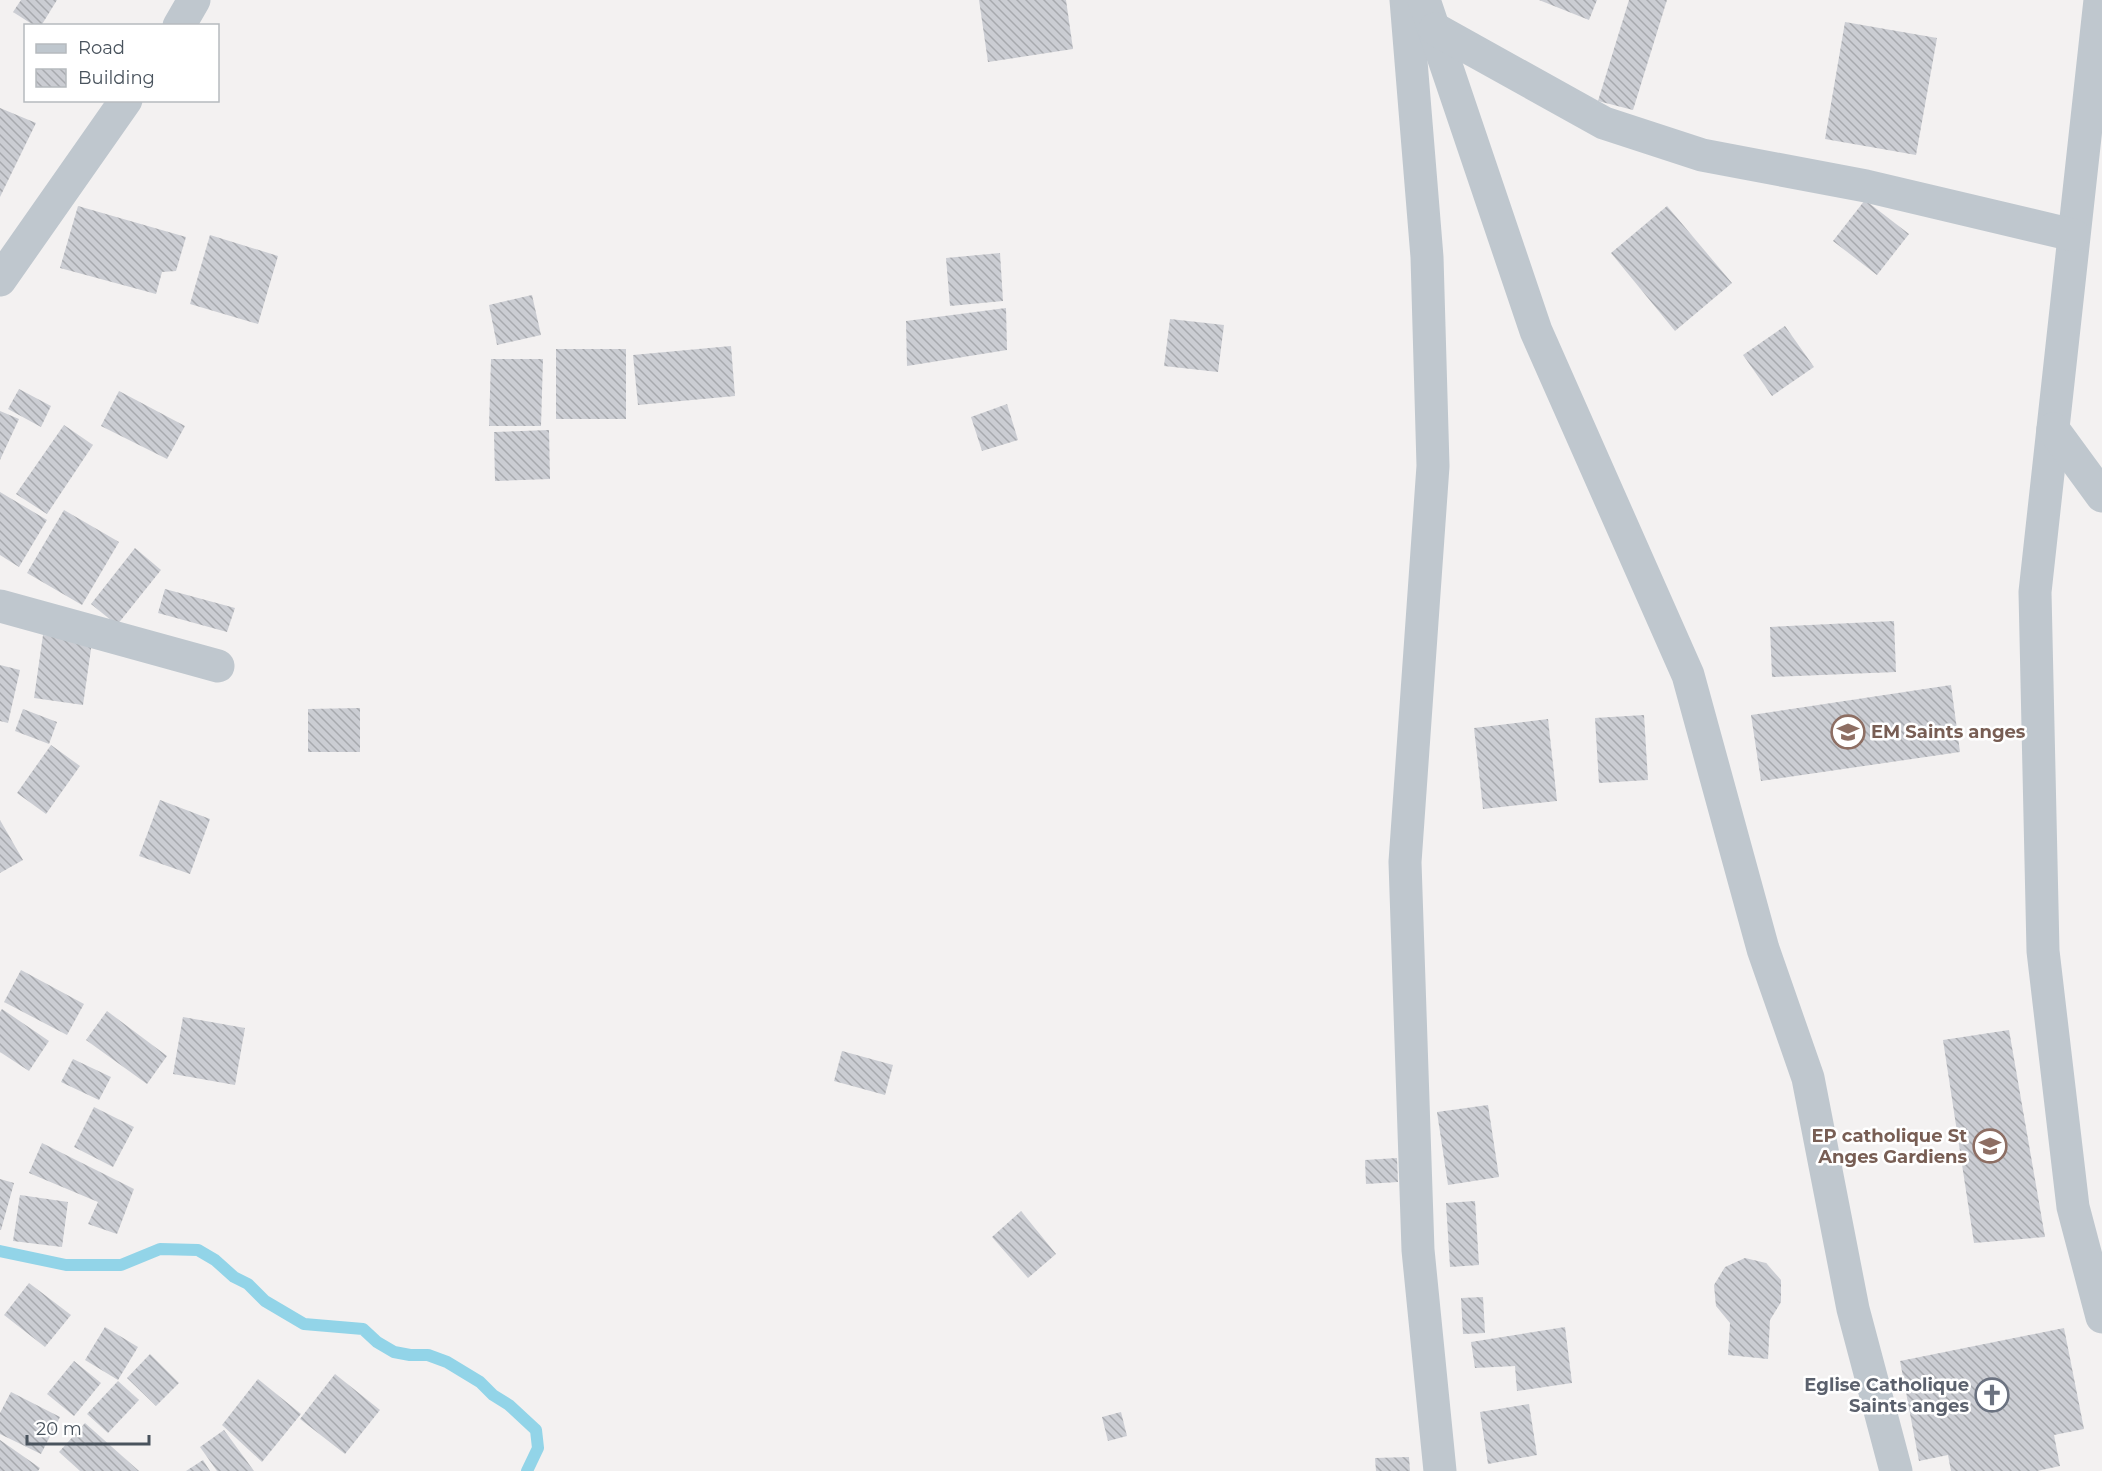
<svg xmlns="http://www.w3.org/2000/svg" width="2102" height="1471" font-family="Montserrat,sans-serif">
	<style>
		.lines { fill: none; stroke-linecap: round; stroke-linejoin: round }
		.stream { stroke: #92d4e8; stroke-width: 12 }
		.building { fill: url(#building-back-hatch) }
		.minor { stroke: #bfc7ce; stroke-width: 33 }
		.labels { text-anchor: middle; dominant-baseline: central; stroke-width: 5; stroke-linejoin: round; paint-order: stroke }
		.education-label { font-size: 18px; font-weight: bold; fill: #785e54; stroke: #fff; text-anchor: start }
		.worship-label { font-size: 18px; font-weight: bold; fill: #5b616d; stroke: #fff; text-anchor: end }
	</style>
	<defs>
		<pattern id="building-back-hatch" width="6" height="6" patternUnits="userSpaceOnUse" patternTransform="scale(1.5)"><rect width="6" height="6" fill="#cbcdd3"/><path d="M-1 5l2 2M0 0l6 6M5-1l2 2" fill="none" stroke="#a7a9ae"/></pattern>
	</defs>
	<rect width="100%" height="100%" fill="#f3f1f1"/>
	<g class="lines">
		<polyline class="stream" points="0,1251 66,1265 121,1265 160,1249 198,1250 215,1260 234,1277 248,1284 265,1301 304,1324 363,1329 377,1342 394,1352 410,1355 428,1355 447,1362 480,1382 493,1395 509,1405 536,1430 538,1448 527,1471"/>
	</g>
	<g class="building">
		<polygon points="21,0 57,0 41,26 35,26 13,12"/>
		<polygon points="979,0 1066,0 1073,49 988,62"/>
		<polygon points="1539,0 1597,0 1589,20"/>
		<polygon points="1629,0 1667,0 1633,110 1598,101"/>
		<polygon points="1845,22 1937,38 1916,155 1825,139"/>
		<polygon points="0,108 36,123 0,197"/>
		<polygon points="1865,200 1909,234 1877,275 1833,241"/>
		<polygon points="78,206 186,237 176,271 162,272 156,294 60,268"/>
		<polygon points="1667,206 1732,283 1675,331 1611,253"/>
		<polygon points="210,235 278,256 258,324 190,304"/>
		<polygon points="1000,253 1003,301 950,306 946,258"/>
		<polygon points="532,295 541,335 497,345 489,305"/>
		<polygon points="1006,308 1007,350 907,366 906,321"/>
		<polygon points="1170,319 1224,325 1218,372 1164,366"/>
		<polygon points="1785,326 1814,367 1772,396 1743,355"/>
		<polygon points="731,346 735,396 638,405 633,355"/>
		<rect x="556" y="349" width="70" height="70"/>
		<polygon points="491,359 543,359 541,426 489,426"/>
		<polygon points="19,389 51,406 41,427 8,409"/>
		<polygon points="119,391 185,426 167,459 101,426"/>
		<polygon points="1007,404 1018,440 982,451 971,417"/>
		<polygon points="0,411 19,419 0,460"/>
		<polygon points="64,425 93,445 47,514 16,494"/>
		<polygon points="549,430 550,479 495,481 494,432"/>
		<polygon points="0,492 47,520 19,567 0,555"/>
		<polygon points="64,510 119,542 82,605 27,573"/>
		<polygon points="135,548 161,570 117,625 91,604"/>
		<polygon points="165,589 235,608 227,632 158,613"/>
		<polygon points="1894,621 1896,672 1772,677 1770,627"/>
		<polygon points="43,635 92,642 83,705 34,698"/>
		<polygon points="0,665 20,670 8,723 0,721"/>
		<polygon points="1951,685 1960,752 1761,781 1751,715"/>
		<polygon points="360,708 360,752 308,752 308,709"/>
		<polygon points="23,709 57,722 49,744 15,731"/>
		<polygon points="1644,715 1648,780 1599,783 1595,718"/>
		<polygon points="1548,719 1557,801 1483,809 1474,728"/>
		<polygon points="51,745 80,766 46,814 17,793"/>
		<polygon points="160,800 210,819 190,874 139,856"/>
		<polygon points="0,820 23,860 0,873"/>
		<polygon points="21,970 84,1004 67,1035 4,1002"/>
		<polygon points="2,1009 49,1041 29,1071 0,1052 0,1012"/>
		<polygon points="107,1011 167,1056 147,1084 86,1040"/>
		<polygon points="183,1017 245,1028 235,1085 173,1074"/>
		<polygon points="2009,1030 2045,1237 1974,1243 1943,1040"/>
		<polygon points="842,1051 893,1065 885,1095 834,1081"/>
		<polygon points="73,1059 111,1077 99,1100 61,1082"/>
		<polygon points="1488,1105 1499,1177 1448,1185 1437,1112"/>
		<polygon points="94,1107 134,1127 113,1167 74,1147"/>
		<polygon points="42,1143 134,1189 117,1234 88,1224 98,1202 29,1173"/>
		<polygon points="1397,1158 1398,1182 1366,1184 1365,1160"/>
		<polygon points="0,1179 14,1183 1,1230 0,1230"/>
		<polygon points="20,1195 68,1202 62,1247 13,1241"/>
		<polygon points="1475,1201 1479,1265 1450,1267 1446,1203"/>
		<polygon points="1021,1211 1056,1254 1028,1278 992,1237"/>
		<polygon points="1745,1258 1766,1263 1781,1280 1781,1302 1770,1320 1768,1359 1728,1355 1730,1323 1716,1306 1714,1285 1725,1267"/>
		<polygon points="29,1283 71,1315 45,1347 4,1315"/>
		<polygon points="1483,1297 1485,1333 1463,1334 1461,1298"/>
		<polygon points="105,1327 138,1347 118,1380 85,1360"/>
		<polygon points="1565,1327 1572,1383 1517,1391 1515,1366 1475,1368 1471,1342"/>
		<polygon points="2064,1328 2084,1429 2054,1435 2060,1466 2037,1471 1951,1471 1948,1455 1919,1461 1900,1361"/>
		<polygon points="150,1354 179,1383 156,1406 127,1378"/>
		<polygon points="74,1361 101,1383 74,1416 47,1394"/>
		<polygon points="335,1374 380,1410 345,1454 300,1419"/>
		<polygon points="258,1379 301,1414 262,1462 222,1425"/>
		<polygon points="118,1381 139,1400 108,1433 87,1414"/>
		<polygon points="11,1392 60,1417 41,1454 0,1434 0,1413"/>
		<polygon points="1529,1404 1537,1455 1488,1464 1480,1412"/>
		<polygon points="1121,1412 1127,1436 1108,1441 1102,1417"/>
		<polygon points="85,1423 139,1471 80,1471 59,1452"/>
		<polygon points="224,1430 254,1471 217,1471 200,1447"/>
		<polygon points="0,1440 40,1468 38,1471 0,1471"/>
		<polygon points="1409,1457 1410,1471 1376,1471 1375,1458"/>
		<polygon points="203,1460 210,1471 186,1471"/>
	</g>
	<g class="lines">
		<g class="minor">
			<polyline points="1406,0 1427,257 1433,466 1405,862 1418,1250 1440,1471"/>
			<polyline points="1424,0 1536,331 1688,675 1763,949 1808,1078 1853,1309 1896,1471"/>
			<polyline points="2100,0 2035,592 2043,951 2073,1207 2102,1317"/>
			<polyline points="179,26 194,0"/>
			<polyline points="1435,29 1604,123 1702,155 1866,186 2073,235"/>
			<polyline points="0,280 126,100"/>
			<polyline points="2053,429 2102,496"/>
			<polyline points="0,606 218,666"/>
		</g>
	</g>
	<defs>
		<g id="school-ring" transform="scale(1.725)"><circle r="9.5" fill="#fff" stroke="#8d6e63" stroke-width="1.5"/><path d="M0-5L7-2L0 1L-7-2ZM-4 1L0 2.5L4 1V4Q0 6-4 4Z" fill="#8d6e63"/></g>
		<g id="church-ring" transform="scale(1.725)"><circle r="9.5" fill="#fff" stroke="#6b7280" stroke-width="1.5"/><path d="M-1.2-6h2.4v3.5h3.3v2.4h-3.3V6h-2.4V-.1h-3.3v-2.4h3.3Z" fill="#6b7280"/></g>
	</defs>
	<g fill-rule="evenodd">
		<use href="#school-ring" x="1848" y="732"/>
		<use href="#school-ring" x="1990" y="1146"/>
		<use href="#church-ring" x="1992" y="1395"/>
	</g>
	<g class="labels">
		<g class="education-label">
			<text x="1871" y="732">EM Saints anges</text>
			<text x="1967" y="1136" text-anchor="end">EP catholique St<tspan x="1967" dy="21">Anges Gardiens</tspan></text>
		</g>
		<g class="worship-label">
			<text x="1969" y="1385">Eglise Catholique<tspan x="1969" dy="21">Saints anges</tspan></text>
		</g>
	</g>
	<rect x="24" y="24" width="195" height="78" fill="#ffffff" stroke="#b6babe" stroke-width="1.5"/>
	<rect x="36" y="44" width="30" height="9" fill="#bfc7ce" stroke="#b6babe" stroke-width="1.5"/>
	<text x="78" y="54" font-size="18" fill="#49535d">Road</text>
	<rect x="36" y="69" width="30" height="18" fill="url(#building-back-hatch)" stroke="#b6babe" stroke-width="1.5"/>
	<text x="78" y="84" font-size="18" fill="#49535d">Building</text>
	<path d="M27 1435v9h122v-9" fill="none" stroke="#49535d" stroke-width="3"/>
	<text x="36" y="1435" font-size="18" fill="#49535d" stroke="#ffffff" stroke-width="4.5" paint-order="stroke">20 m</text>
</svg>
